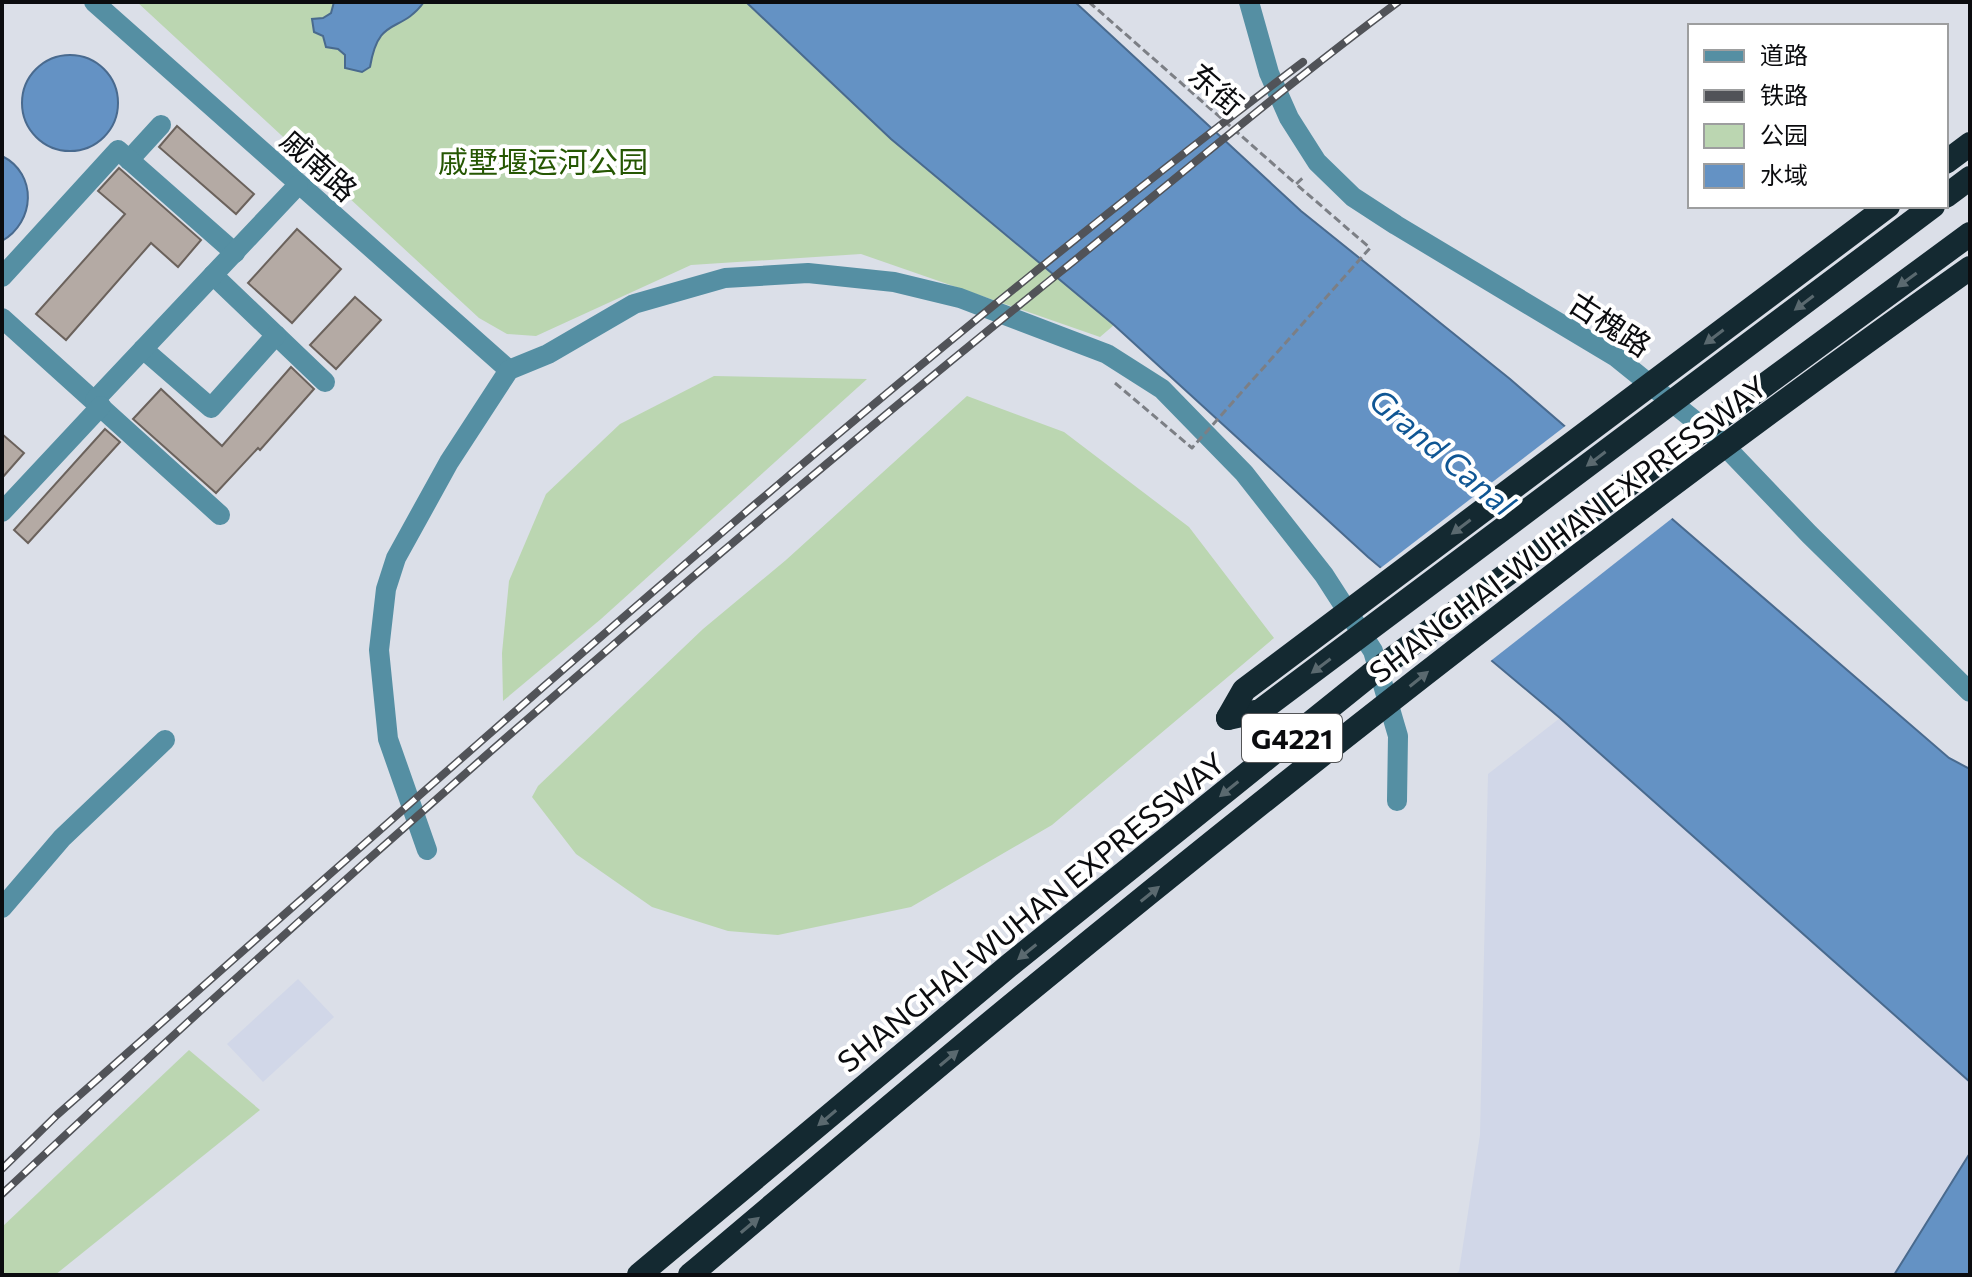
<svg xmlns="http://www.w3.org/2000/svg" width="1972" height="1277" font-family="Commissioner,'Noto Sans SC',sans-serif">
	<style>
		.built { fill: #d1d7e8 }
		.green { fill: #bbd6b1 }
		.water { fill: #6492c4; stroke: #496a8e; stroke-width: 2 }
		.pier { fill: #dbdfe8 }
		.building { fill: #b4aaa4; stroke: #6b625c; stroke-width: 2 }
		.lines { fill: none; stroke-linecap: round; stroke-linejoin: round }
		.path { stroke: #7c7f85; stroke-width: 3; stroke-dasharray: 8 4; stroke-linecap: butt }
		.minor { stroke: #558fa3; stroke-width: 20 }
		.highway { stroke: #142931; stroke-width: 24 }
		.rail-casing { stroke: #515358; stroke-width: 8 }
		.rail { stroke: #fff; stroke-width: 5; stroke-dasharray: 15; stroke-linecap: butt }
		.path-bridge { stroke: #7c7f85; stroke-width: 3; stroke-dasharray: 8 4; stroke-linecap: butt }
		.highway-bridge { stroke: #142931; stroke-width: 24 }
		.oneway { fill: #5a696f }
		.labels { text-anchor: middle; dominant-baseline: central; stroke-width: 8; stroke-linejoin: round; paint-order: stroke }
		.shield { fill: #fff; stroke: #545557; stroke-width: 2 }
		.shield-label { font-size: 28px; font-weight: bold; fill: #0b0c0f }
		.street-label { font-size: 30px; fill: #0b0c0f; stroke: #fff }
		.park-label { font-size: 30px; fill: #265703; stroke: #fff }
		.water-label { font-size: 32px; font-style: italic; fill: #0f5694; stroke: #fff }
	</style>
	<rect width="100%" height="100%" fill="#dbdfe8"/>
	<g class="built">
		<polygon points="1560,718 1970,1082 1970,1249 1954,1275 1455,1275 1459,1271 1480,1135 1488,774"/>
		<polygon points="298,979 334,1017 263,1082 227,1044"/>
	</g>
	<g class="green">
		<polygon points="137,2 746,2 891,139 1114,325 1100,337 861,254 691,265 536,336 507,334 479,318"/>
		<polygon points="714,376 867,379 601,619 503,701 502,653 509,581 546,494 620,424"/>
		<polygon points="967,396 1064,432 1189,527 1274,638 1052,825 911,907 778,935 728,931 652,907 576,854 532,797 538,786 703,629 786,560"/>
		<polygon points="189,1050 260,1110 55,1275 2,1275 2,1227"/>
	</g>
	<g class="water">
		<path d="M 334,2 L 424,2 C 400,35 379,14 370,67 L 362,72 L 345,68 L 345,55 L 338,49 L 326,47 L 323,36 L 314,32 L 312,19 L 323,18 L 331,13 Z"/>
		<polygon points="746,2 1075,2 1301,211 1510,379 1949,758 1970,769 1970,1082 1560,718 1368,557 1114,325 891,139"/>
		<circle cx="70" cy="103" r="48"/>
		<path d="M 2,156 C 38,174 35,222 2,241 Z"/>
		<polygon points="1970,1153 1970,1275 1894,1275"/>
	</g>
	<polygon class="pier" points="1568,424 1675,516 1488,663 1378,570"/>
	<g class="building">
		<polygon points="177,126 254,194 236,214 159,147"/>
		<polygon points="119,168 201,240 178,267 151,243 66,340 36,314 125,214 98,191"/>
		<polygon points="297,229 341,269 292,323 248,283"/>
		<polygon points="355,297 381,320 336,369 310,345"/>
		<polygon points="291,367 314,389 260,450 258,448 216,493 133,419 161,389 222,446"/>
		<polygon points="105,429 120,442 28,543 14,530"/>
		<polygon points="2,434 24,453 2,478"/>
	</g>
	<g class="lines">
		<polyline class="path" points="1089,2 1296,184 1305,176"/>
		<g class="minor">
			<polyline points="94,2 509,370"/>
			<polyline points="1249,2 1269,73 1289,118 1317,162 1353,197 1396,225 1616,357 1720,441 1809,534 1970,692"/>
			<polyline points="129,160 161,125"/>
			<polyline points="213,275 325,382"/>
			<polyline points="2,277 118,150 235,253"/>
			<polyline points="2,318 220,515"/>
			<polyline points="143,349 211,408 276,335"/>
			<polyline points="95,400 298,185"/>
			<polyline points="2,512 101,406"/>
			<polyline points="427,850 388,739 379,650 386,589 396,558 449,462 509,370 548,354 634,304 725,278 808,273 894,282 960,298 1107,354 1162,389 1244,473 1324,575 1373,651 1398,736 1397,801"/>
			<polyline points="2,908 62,838 165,740"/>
		</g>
		<g class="highway">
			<polyline points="1946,162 1970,144"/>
			<polyline points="1946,196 1970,178"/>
		</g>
		<g class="rail-casing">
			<g id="rail">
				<path d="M 2,1169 L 57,1115 C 465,756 869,390 1303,62"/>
				<path d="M 2,1194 C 343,875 696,566 1059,273 C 1172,182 1282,88 1398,2"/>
			</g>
		</g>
		<use href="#rail" class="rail"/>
		<polyline class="path-bridge" points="1115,383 1192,448 1370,248 1296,184"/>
		<g class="highway-bridge">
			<polyline points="1228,718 1260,711 1933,206"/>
			<polyline points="1228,718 1244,690 1888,206"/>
			<polyline points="639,1275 1011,964 1370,675 1970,234"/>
			<path d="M 690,1275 C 803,1180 915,1084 1029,991 C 1335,740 1647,496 1970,268"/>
		</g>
	</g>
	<defs><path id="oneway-solid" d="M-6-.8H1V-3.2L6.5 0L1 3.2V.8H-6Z" transform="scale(2)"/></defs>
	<g class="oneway">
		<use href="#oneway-solid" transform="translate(1907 280) rotate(144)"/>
		<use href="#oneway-solid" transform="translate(1804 303) rotate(143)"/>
		<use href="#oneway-solid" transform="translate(1714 337) rotate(143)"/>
		<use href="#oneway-solid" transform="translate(1596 459) rotate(143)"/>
		<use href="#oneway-solid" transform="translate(1461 527) rotate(143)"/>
		<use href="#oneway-solid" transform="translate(1321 666) rotate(143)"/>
		<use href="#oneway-solid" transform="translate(1419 679) rotate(-39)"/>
		<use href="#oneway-solid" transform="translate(1229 789) rotate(141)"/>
		<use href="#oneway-solid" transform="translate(1150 894) rotate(-39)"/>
		<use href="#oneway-solid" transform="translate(1027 952) rotate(141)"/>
		<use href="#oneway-solid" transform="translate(949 1058) rotate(-40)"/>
		<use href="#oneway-solid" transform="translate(827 1118) rotate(140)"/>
		<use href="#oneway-solid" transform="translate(750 1225) rotate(-40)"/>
	</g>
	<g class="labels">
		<rect class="shield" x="1242" y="714" width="100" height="48" rx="6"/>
		<g class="shield-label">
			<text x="1292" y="738">G4221</text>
		</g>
		<g class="street-label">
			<text transform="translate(1217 88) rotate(41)">东街</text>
			<text transform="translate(320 164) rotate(42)">戚南路</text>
			<text transform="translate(1611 323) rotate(33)">古槐路</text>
			<text transform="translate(1567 528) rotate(-37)">SHANGHAI-WUHAN EXPRESSWAY</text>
			<text transform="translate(1030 911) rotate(-39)">SHANGHAI-WUHAN EXPRESSWAY</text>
		</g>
		<g class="park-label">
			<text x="543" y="160">戚墅堰运河公园</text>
		</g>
		<g class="water-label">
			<text transform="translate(1443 451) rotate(40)">Grand Canal</text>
		</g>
	</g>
	<rect width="1972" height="1277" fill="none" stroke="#0b0c0f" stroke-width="8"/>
	<rect x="1688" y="24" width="260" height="184" fill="#ffffff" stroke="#9d9e9f" stroke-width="2"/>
	<rect x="1704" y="50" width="40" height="12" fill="#558fa3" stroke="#9d9e9f" stroke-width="2"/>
	<text x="1760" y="64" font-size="24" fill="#0b0c0f">道路</text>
	<rect x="1704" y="90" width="40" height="12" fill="#515358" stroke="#9d9e9f" stroke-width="2"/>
	<text x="1760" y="104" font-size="24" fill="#0b0c0f">铁路</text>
	<rect x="1704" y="124" width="40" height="24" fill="#bbd6b1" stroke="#9d9e9f" stroke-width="2"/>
	<text x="1760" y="144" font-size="24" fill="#0b0c0f">公园</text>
	<rect x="1704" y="164" width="40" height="24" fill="#6492c4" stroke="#9d9e9f" stroke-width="2"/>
	<text x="1760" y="184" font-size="24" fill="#0b0c0f">水域</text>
</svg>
